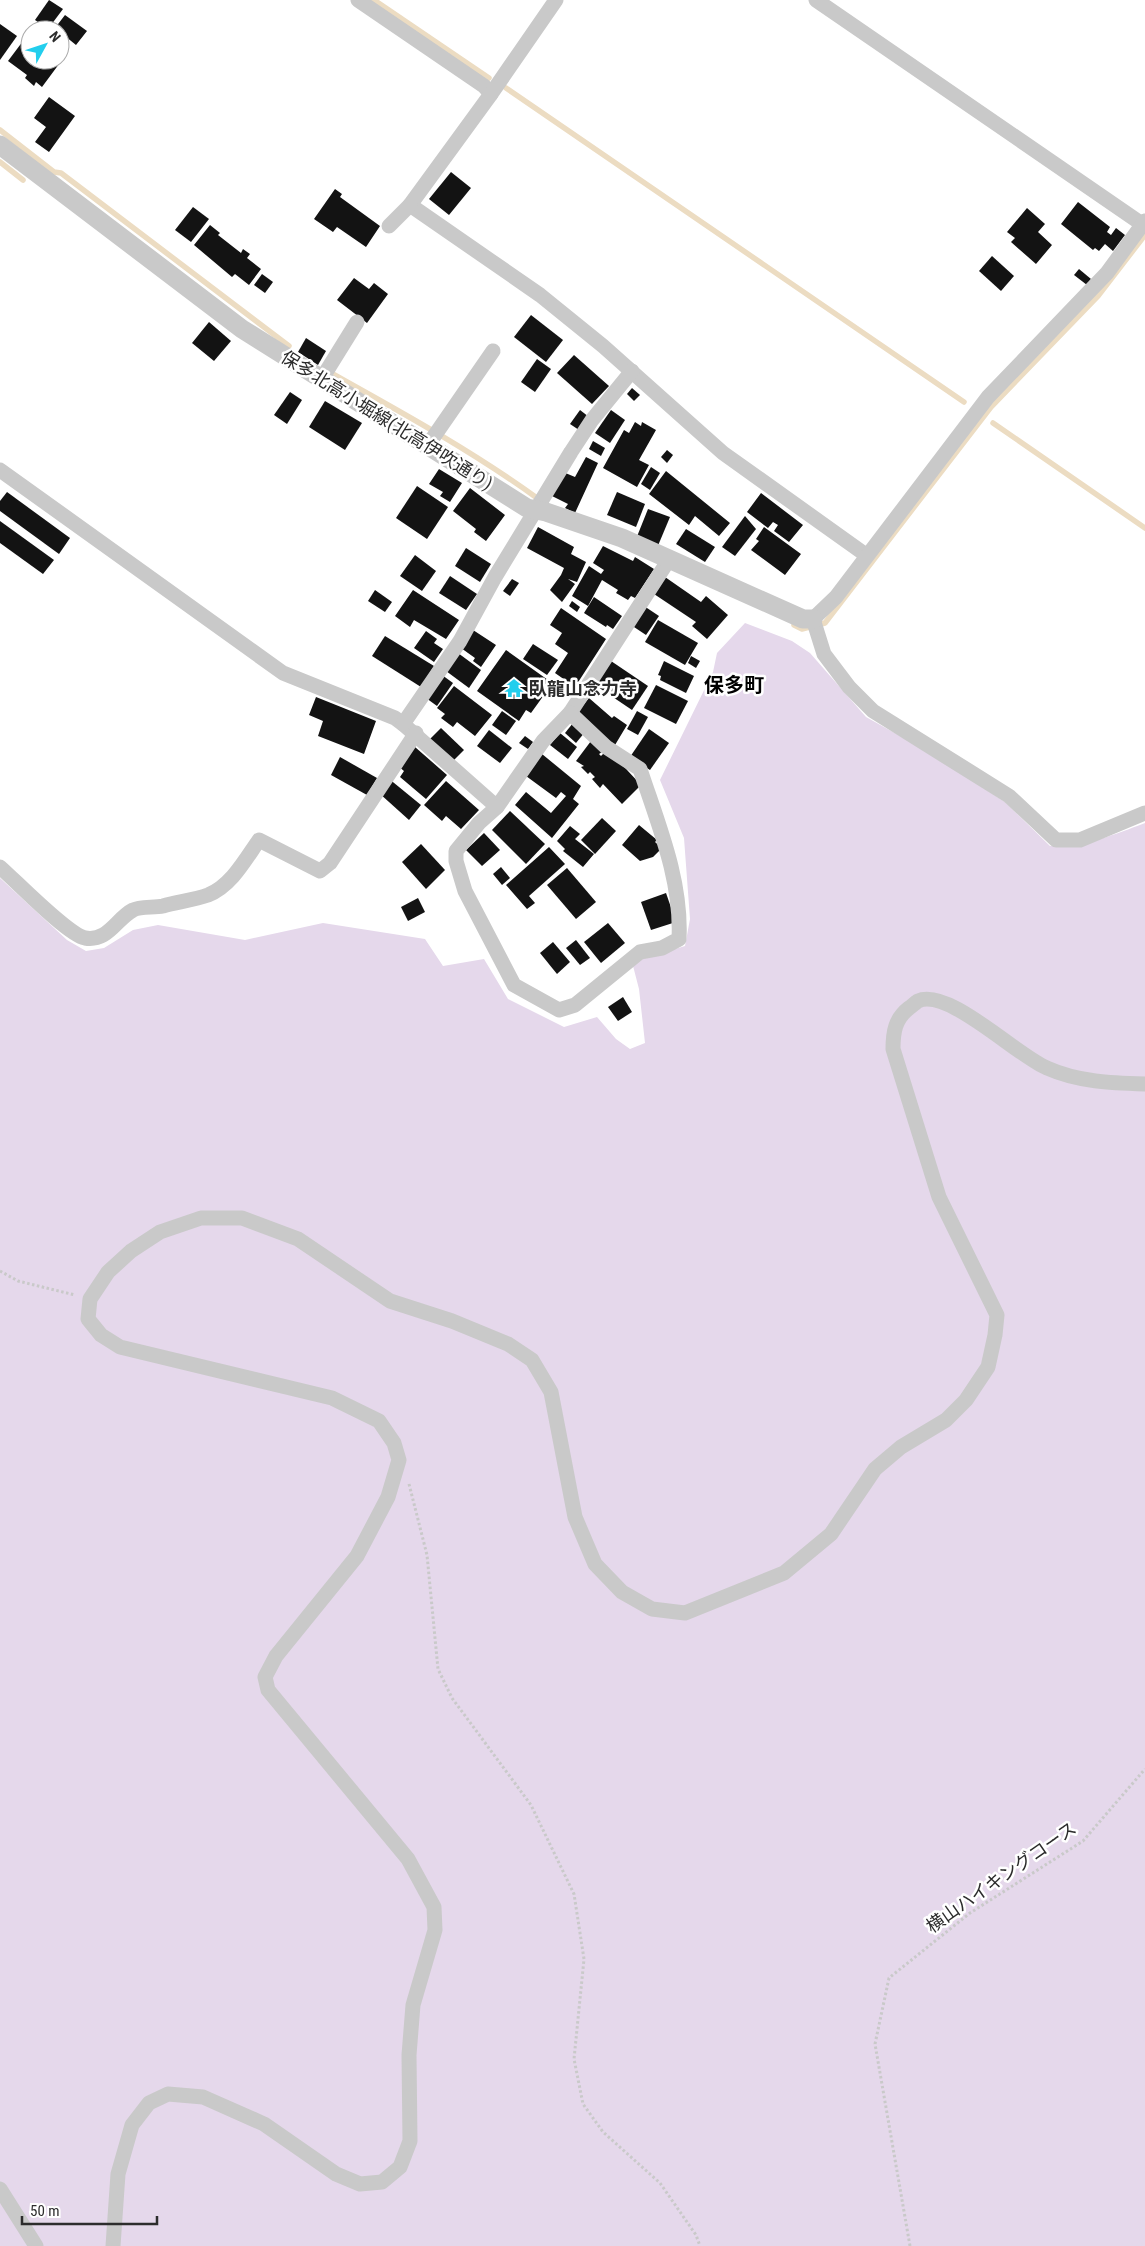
<svg xmlns="http://www.w3.org/2000/svg" width="1145" height="2246" font-family="'Roboto Condensed','Noto Sans JP',sans-serif">
	<style>
		.green { fill: #e5d8eb }
		.lines { fill: none; stroke-linecap: round; stroke-linejoin: round }
		.stream { stroke: #ecdcc2; stroke-width: 5.5 }
		.building { fill: #131313 }
		.path { stroke: #c9c9c9; stroke-width: 3; stroke-dasharray: 2.5 2.5; stroke-linecap: butt }
		.minor { stroke: #c9c9c9; stroke-width: 15 }
		.tertiary { stroke: #c9c9c9; stroke-width: 19 }
		.labels { text-anchor: middle; dominant-baseline: central; stroke-width: 5; stroke-linejoin: round; paint-order: stroke }
		.street-label { font-size: 18px; fill: #2c2c2c; stroke: #fff }
		.poi-label { font-size: 18px; font-weight: bold; fill: #2c2c2c; stroke: #fff; text-anchor: start }
		.quarter-label { font-size: 20px; font-weight: bold; fill: #000; stroke: #fff }
	</style>
	<rect width="100%" height="100%" fill="#fff"/>
	<path class="green" d="M 745,623 L 792,641 L 810,653 L 866,717 L 918,746 L 1005,802 L 1050,846 C 1085,847 1113,835 1145,823 L 1145,2246 L 0,2246 L 0,878 L 67,940 L 86,951 L 104,948 L 133,930 L 158,925 L 245,940 L 323,923 L 425,939 L 443,966 L 484,959 L 508,999 L 564,1027 L 597,1017 L 616,1039 L 630,1049 L 645,1043 L 639,989 L 632,962 L 685,946 L 690,919 L 684,838 L 660,780 L 713,672 L 717,653 Z"/>
	<g class="lines">
		<g class="stream">
			<polyline points="374,0 489,78"/>
			<polyline points="506,88 964,402"/>
			<polyline points="0,130 54,172 61,173 289,346"/>
			<polyline points="0,162 23,180"/>
			<path d="M 331,373 C 401,412 472,451 537,498"/>
			<polyline points="993,423 1145,528"/>
			<polyline points="794,625 802,629 825,623 991,407 1098,296 1145,235"/>
		</g>
	</g>
	<g class="building">
		<polygon points="49,0 63,9 48,29 35,20"/>
		<polygon points="65,15 87,31 76,45 60,32 60,30 55,28"/>
		<polygon points="0,24 17,36 0,60"/>
		<polygon points="26,37 30,40 30,60 60,60 60,58 62,60 42,87 36,82 34,86 25,78 27,75 8,61"/>
		<polygon points="49,97 75,116 49,152 35,142 46,127 34,118"/>
		<polygon points="451,172 471,188 449,215 429,199"/>
		<polygon points="335,189 342,194 340,197 380,226 366,247 337,227 333,232 314,219"/>
		<polygon points="1078,202 1110,227 1107,232 1111,235 1116,228 1125,235 1113,251 1105,244 1099,251 1095,248 1093,250 1061,224"/>
		<polygon points="193,207 209,219 191,242 175,230"/>
		<polygon points="1027,208 1045,224 1038,232 1052,245 1036,264 1011,242 1015,238 1007,232"/>
		<polygon points="210,225 220,233 218,235 241,253 243,249 250,254 247,258 261,269 249,285 235,274 232,277 194,245"/>
		<polygon points="992,256 1014,276 1001,291 979,271"/>
		<polygon points="1079,269 1091,279 1087,285 1074,275"/>
		<polygon points="262,274 273,282 265,293 254,285"/>
		<polygon points="354,278 369,289 374,283 388,294 367,323 337,300"/>
		<polygon points="531,315 563,340 546,362 514,337"/>
		<polygon points="209,322 231,341 214,361 192,343"/>
		<polygon points="306,338 326,351 318,365 298,352"/>
		<polygon points="574,355 609,386 592,404 557,373"/>
		<polygon points="537,359 551,369 535,392 521,382"/>
		<polygon points="632,388 640,395 634,401 627,394"/>
		<polygon points="290,392 302,400 287,424 274,415"/>
		<polygon points="325,401 362,423 345,450 309,427"/>
		<polygon points="580,410 589,417 579,430 570,424"/>
		<polygon points="611,410 625,420 610,443 595,433"/>
		<polygon points="635,422 641,426 642,422 656,430 639,460 649,465 637,487 603,468 624,430 629,433"/>
		<polygon points="593,441 605,448 601,456 589,449"/>
		<polygon points="667,450 673,455 667,463 661,457"/>
		<polygon points="586,457 598,463 575,513 565,508 568,504 550,495 563,472 575,477"/>
		<polygon points="651,467 660,473 650,490 641,484"/>
		<polygon points="439,469 462,483 450,502 440,496 443,492 429,484"/>
		<polygon points="666,471 730,523 719,536 695,516 689,525 649,494"/>
		<polygon points="417,486 448,507 427,539 396,518"/>
		<polygon points="470,488 505,515 486,541 474,532 476,529 453,511"/>
		<polygon points="7,492 70,538 59,554 0,511 0,501"/>
		<polygon points="617,492 645,504 636,527 607,515"/>
		<polygon points="761,493 803,525 789,542 774,531 778,525 773,522 768,528 747,512"/>
		<polygon points="648,509 670,517 657,548 636,539"/>
		<polygon points="745,516 756,529 735,556 722,547"/>
		<polygon points="0,521 54,560 43,574 0,543"/>
		<polygon points="538,527 574,547 571,554 586,562 577,582 568,579 575,584 562,602 550,590 561,575 564,568 527,548"/>
		<polygon points="764,527 801,554 785,575 751,550 759,541 756,539"/>
		<polygon points="686,529 715,547 705,562 676,544"/>
		<polygon points="603,546 633,561 635,557 654,569 635,598 631,596 628,600 616,593 618,590 602,580 588,606 572,596 589,566 601,574 604,570 593,563"/>
		<polygon points="466,548 491,564 480,582 455,566"/>
		<polygon points="415,555 436,571 422,591 400,576"/>
		<polygon points="450,576 477,594 466,610 439,593"/>
		<polygon points="665,577 701,602 706,596 728,615 707,639 692,626 696,622 654,594"/>
		<polygon points="512,579 519,583 510,596 503,591"/>
		<polygon points="375,590 392,602 385,612 368,601"/>
		<polygon points="413,590 459,620 446,639 414,620 410,627 395,616"/>
		<polygon points="594,597 622,616 613,629 607,625 606,627 584,613"/>
		<polygon points="572,601 580,607 577,612 569,606"/>
		<polygon points="644,606 659,616 646,635 631,625"/>
		<polygon points="561,608 606,639 575,687 555,673 568,653 555,644 562,633 550,625"/>
		<polygon points="658,620 698,643 685,665 645,642"/>
		<polygon points="473,630 496,645 481,667 473,661 475,658 461,648"/>
		<polygon points="426,631 437,639 434,643 443,649 434,662 414,648"/>
		<polygon points="385,636 434,666 421,687 372,656"/>
		<polygon points="533,644 558,660 547,675 523,659"/>
		<polygon points="506,650 548,680 540,692 544,695 531,713 526,710 519,721 477,691"/>
		<polygon points="458,653 481,670 469,688 446,671"/>
		<polygon points="691,656 700,661 696,668 688,663"/>
		<polygon points="611,661 648,686 632,710 595,685"/>
		<polygon points="664,661 694,676 686,693 660,680 661,676 658,675"/>
		<polygon points="442,675 453,683 437,706 426,698"/>
		<polygon points="656,685 688,701 676,724 644,708"/>
		<polygon points="454,686 492,715 475,736 457,722 453,727 441,718 445,714 437,708"/>
		<polygon points="316,697 376,721 364,754 318,736 323,721 309,715"/>
		<polygon points="589,698 612,718 614,716 627,725 615,745 597,734 577,713"/>
		<polygon points="502,711 516,721 506,735 492,725"/>
		<polygon points="637,711 648,717 638,735 627,729"/>
		<polygon points="573,723 585,732 576,743 565,733"/>
		<polygon points="441,728 464,750 453,761 430,739"/>
		<polygon points="649,729 669,743 650,770 630,757"/>
		<polygon points="489,730 512,748 500,763 477,746"/>
		<polygon points="560,733 577,747 568,759 550,745"/>
		<polygon points="525,736 533,742 528,749 519,743"/>
		<polygon points="591,741 602,752 599,754 601,756 605,752 614,756 641,785 622,804 603,784 600,788 592,779 595,777 590,772 588,774 581,767 584,766 576,761"/>
		<polygon points="415,747 447,775 426,799 400,777 404,771 398,766"/>
		<polygon points="542,754 581,786 573,799 579,804 552,838 515,805 526,792 551,813 566,796 561,792 556,798 526,776"/>
		<polygon points="340,757 377,778 367,795 331,775"/>
		<polygon points="388,778 421,805 409,820 379,793"/>
		<polygon points="446,781 479,810 461,829 446,816 442,821 424,805"/>
		<polygon points="510,811 545,844 526,864 492,830"/>
		<polygon points="602,818 616,831 595,854 581,840"/>
		<polygon points="639,825 657,840 655,842 662,848 653,857 640,861 622,845"/>
		<polygon points="570,826 580,834 575,839 594,854 583,867 563,851 565,849 557,841"/>
		<polygon points="484,833 500,850 482,866 466,850"/>
		<polygon points="421,844 445,870 426,889 402,862"/>
		<polygon points="549,847 565,864 529,896 535,903 527,909 506,885"/>
		<polygon points="501,867 510,878 502,885 493,874"/>
		<polygon points="567,868 596,902 576,919 547,885"/>
		<polygon points="666,893 676,922 651,930 641,902"/>
		<polygon points="418,898 425,912 408,921 401,907"/>
		<polygon points="608,923 625,943 601,963 584,942"/>
		<polygon points="576,940 590,958 580,965 566,948"/>
		<polygon points="553,942 570,962 557,974 540,953"/>
		<polygon points="623,997 632,1012 618,1021 608,1007"/>
	</g>
	<g class="lines">
		<g class="path">
			<polyline points="0,1271 18,1281 75,1295"/>
			<polyline points="409,1484 427,1555 438,1669 452,1698 531,1805 574,1894 584,1959 574,2059 583,2104 603,2132 660,2183 696,2235 700,2246"/>
			<polyline points="910,2246 875,2044 889,1978 970,1913 1083,1841 1145,1769"/>
		</g>
		<g class="minor">
			<polyline points="358,0 484,86 491,94"/>
			<polyline points="556,0 491,94 410,205 540,295 603,346 723,453 866,555"/>
			<polyline points="816,0 1145,226"/>
			<polyline points="1145,221 1107,273 988,397 836,597 813,619 824,654 849,687 873,711 1009,796 1056,840 1080,840 1145,813"/>
			<polyline points="389,226 410,205"/>
			<polyline points="321,380 357,322"/>
			<polyline points="428,445 493,351"/>
			<polyline points="0,470 283,673 395,718 403,724 497,807 543,741 570,713 670,558"/>
			<polyline points="403,724 460,641 495,577 571,452 592,420 632,371"/>
			<path d="M 497,807 L 479,823 L 456,851 L 456,861 L 465,891 L 514,985 L 559,1010 L 575,1005 L 640,952 L 662,948 L 679,939 C 682,880 658,824 640,769 L 606,747 L 570,713"/>
			<path d="M 0,867 C 17,882 67,934 85,938 C 108,942 116,919 133,910 C 140,906 154,908 163,906 C 177,902 194,900 208,895 C 231,886 245,860 259,840 L 320,871 L 330,863 L 416,733"/>
			<polyline points="0,2189 36,2246"/>
			<path d="M 113,2246 L 118,2174 L 132,2125 L 149,2103 L 168,2094 L 203,2097 L 264,2124 L 336,2174 L 360,2184 L 382,2182 L 400,2167 L 410,2141 L 409,2055 L 413,2005 L 435,1930 L 434,1907 L 408,1859 L 268,1690 L 265,1677 L 276,1656 L 357,1556 L 388,1497 L 399,1460 L 394,1443 L 379,1421 L 332,1398 L 120,1347 L 101,1335 L 88,1319 L 90,1299 L 108,1272 L 131,1251 L 160,1232 L 201,1218 L 242,1218 L 298,1239 L 390,1301 L 452,1321 L 508,1344 L 532,1360 L 551,1392 L 575,1517 L 595,1564 L 622,1592 L 652,1609 L 685,1613 L 784,1573 L 831,1534 L 875,1469 L 901,1447 L 946,1420 L 966,1400 L 988,1367 L 995,1335 L 997,1315 L 939,1197 L 893,1049 C 893,1032 895,1019 909,1008 C 912,1006 915,1003 918,1001 C 948,987 1017,1056 1047,1068 C 1078,1082 1112,1083 1145,1084"/>
		</g>
		<polyline class="tertiary" points="0,145 242,329 527,508 546,512 622,538 803,619 813,619"/>
	</g>
	<defs>
		<g id="temple-bare" transform="scale(1.5)"><path d="M0-6L5-2H3V0L6.5 2.5H4V6H1.5V3h-3V6H-4V2.5H-6.5L-3 0V-2H-5Z" fill="#23ceed" stroke="#fff" stroke-width="2.5" paint-order="stroke"/></g>
	</defs>
	<g fill-rule="evenodd">
		<use href="#temple-bare" x="514" y="688"/>
	</g>
	<g class="labels">
		<g class="street-label">
			<text transform="translate(387 420) rotate(32)">保多北高小堀線(北高伊吹通り)</text>
			<text transform="translate(1001 1877) rotate(-35)">横山ハイキングコース</text>
		</g>
		<g class="poi-label">
			<text x="529" y="688">臥龍山念力寺</text>
		</g>
		<g class="quarter-label">
			<text x="734" y="685">保多町</text>
		</g>
	</g>
	<g transform="translate(45 45) rotate(50)"><circle r="24" fill="#ffffff" stroke="#ababab"/>
	<path d="M0-4L9 19L0 12L-9 19Z" fill="#23ceed"/>
	<text y="-8" font-size="14" font-weight="bold" text-anchor="middle" fill="#2c2c2c">N</text>
	</g>
	<path d="M22 2216v8h135v-8" fill="none" stroke="#2c2c2c" stroke-width="2.5"/>
	<text x="30" y="2216" font-size="15" fill="#2c2c2c" stroke="#ffffff" stroke-width="4" paint-order="stroke">50 m</text>
</svg>
